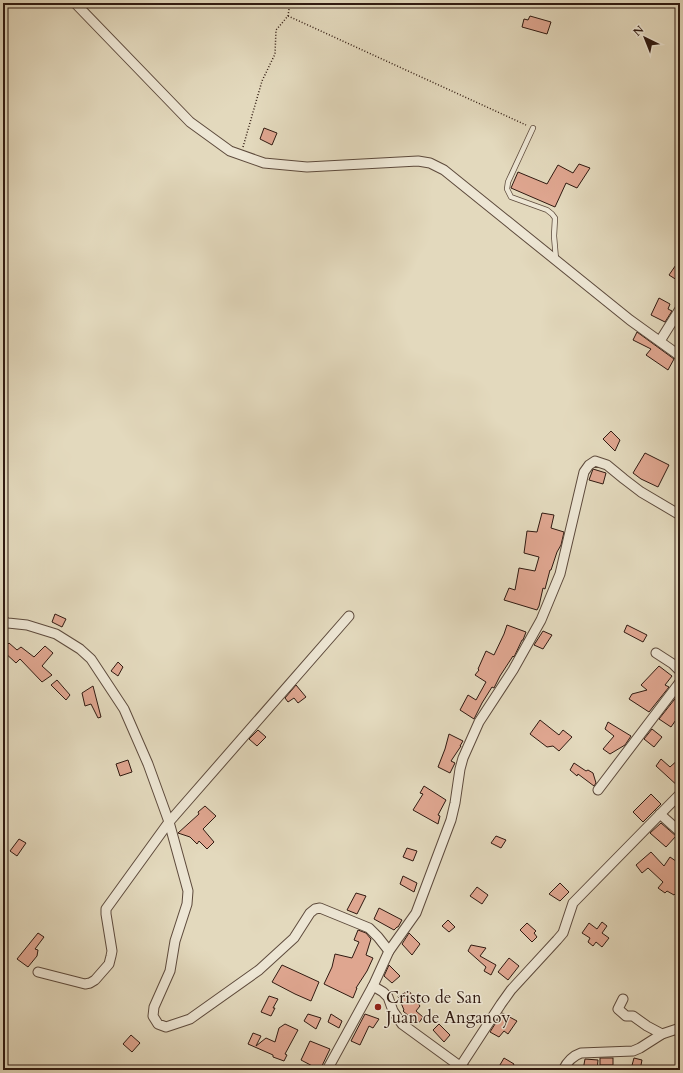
<svg xmlns="http://www.w3.org/2000/svg" width="683" height="1073" font-family="Cardo,serif">
	<style>
		.building { fill: #dfa690; stroke: #301a11 }
		.lines { fill: none; stroke-linecap: round; stroke-linejoin: round }
		.lane-casing { stroke: #5d4a3c; stroke-width: 6 }
		.street-casing { stroke: #5d4a3c; stroke-width: 11 }
		.path { stroke: #301a11; stroke-width: 1.5; stroke-dasharray: 1 2; stroke-linecap: butt }
		.lane { stroke: #ede6d4; stroke-width: 4.5 }
		.street { stroke: #ede6d4; stroke-width: 9 }
		.poi-dot { fill: #8f2418; stroke: #ede6d4; stroke-width: 1.5 }
		.labels { text-anchor: middle; dominant-baseline: central; stroke-width: 3; stroke-linejoin: round; paint-order: stroke }
		.poi-label { font-size: 17px; fill: #301a11; stroke: #ede6d4; text-anchor: start }
	</style>
	<rect width="100%" height="100%" fill="#e3d9bd"/>
	<filter id="stains"><feTurbulence type="fractalNoise" baseFrequency=".005" numOctaves="4"/><feColorMatrix values="0 0 0 0 .2 0 0 0 0 .09 0 0 0 0 .02 0 0 0 .5 -.17"/></filter>
	<radialGradient id="worn" r=".72"><stop offset=".6" stop-color="#630" stop-opacity="0"/><stop offset="1" stop-color="#630" stop-opacity=".3"/></radialGradient>
	<g class="building">
		<polygon points="530,16 551,22 547,34 522,27 524,19 528,20"/>
		<polygon points="264,128 277,133 272,145 260,139"/>
		<polygon points="579,164 590,168 577,188 566,183 555,207 511,188 518,172 547,184 558,165 573,173"/>
		<polygon points="680,259 680,282 669,275"/>
		<polygon points="659,298 670,304 668,309 672,311 665,322 651,315"/>
		<polygon points="637,332 674,359 668,370 646,355 651,349 633,340"/>
		<polygon points="611,431 620,440 615,451 603,439"/>
		<polygon points="645,453 669,465 658,487 641,479 633,473"/>
		<polygon points="593,469 606,473 603,484 589,480"/>
		<polygon points="542,513 554,515 551,528 564,532 561,545 557,552 551,570 550,570 545,589 543,588 539,606 537,610 504,600 509,588 515,590 519,568 535,571 539,557 524,553 527,531 537,532"/>
		<polygon points="55,614 66,619 62,627 52,622"/>
		<polygon points="507,625 526,632 523,640 522,640 514,657 513,656 500,676 494,688 492,687 482,703 474,719 460,710 468,695 476,700 486,682 475,675 479,670 478,669 486,651 494,655 504,634"/>
		<polygon points="627,625 647,635 643,642 624,632"/>
		<polygon points="543,631 552,635 543,649 534,645"/>
		<polygon points="9,643 17,650 21,647 34,657 45,646 53,653 42,666 52,675 42,682 20,659 16,663 3,651 3,649"/>
		<polygon points="118,662 123,667 118,676 111,671"/>
		<polygon points="659,666 672,676 665,685 669,687 649,712 629,699 632,694 647,690 641,685"/>
		<polygon points="57,680 70,695 66,700 51,685"/>
		<polygon points="296,685 306,697 298,703 294,698 288,702 285,698"/>
		<polygon points="93,686 101,717 98,718 91,704 85,706 82,693"/>
		<polygon points="678,695 680,696 680,714 671,727 659,719"/>
		<polygon points="540,720 559,735 563,730 572,737 559,751 553,746 547,747 530,734"/>
		<polygon points="608,722 631,736 625,745 610,754 603,749 614,736 605,729"/>
		<polygon points="652,729 662,737 654,747 644,739"/>
		<polygon points="258,730 266,737 257,746 249,739"/>
		<polygon points="449,734 463,741 460,746 461,746 451,761 455,763 450,773 438,767 445,749"/>
		<polygon points="680,758 680,788 656,766 661,759 670,767"/>
		<polygon points="128,760 132,772 120,776 116,764"/>
		<polygon points="574,763 586,771 588,770 593,773 596,783 594,786 578,774 577,776 570,770"/>
		<polygon points="424,786 446,800 438,815 440,816 438,824 413,810 423,794 420,793"/>
		<polygon points="651,794 661,804 643,822 633,812"/>
		<polygon points="205,806 216,816 203,829 214,842 207,849 199,841 197,844 190,837 178,833 199,814 198,812"/>
		<polygon points="661,823 676,836 666,847 650,833"/>
		<polygon points="496,836 506,840 501,848 491,843"/>
		<polygon points="19,839 26,843 17,856 10,851"/>
		<polygon points="407,848 417,851 413,861 403,857"/>
		<polygon points="651,852 664,866 670,857 680,864 680,889 674,895 667,891 665,893 658,888 663,882 648,868 642,873 636,865"/>
		<polygon points="403,876 417,883 414,892 400,884"/>
		<polygon points="560,883 569,892 560,901 549,894"/>
		<polygon points="477,887 488,895 482,904 470,896"/>
		<polygon points="356,893 366,896 357,914 347,910"/>
		<polygon points="379,908 402,920 398,927 397,927 394,930 374,919"/>
		<polygon points="448,920 455,927 449,932 442,926"/>
		<polygon points="602,922 607,926 602,933 609,938 602,947 596,942 593,946 588,942 590,938 582,933 589,923 597,929"/>
		<polygon points="527,923 536,931 534,933 537,937 532,942 520,930"/>
		<polygon points="358,930 366,933 371,939 366,955 373,958 367,971 356,988 357,988 353,998 324,984 332,967 335,954 352,958 359,942 354,940"/>
		<polygon points="38,933 44,937 35,949 38,950 37,956 28,967 17,959"/>
		<polygon points="409,933 420,944 412,955 402,944"/>
		<polygon points="471,945 486,948 480,956 496,965 491,975 484,971 486,967 468,951"/>
		<polygon points="509,958 519,966 508,980 498,972"/>
		<polygon points="282,965 319,982 311,1001 295,994 272,982"/>
		<polygon points="389,965 400,976 392,983 384,976"/>
		<polygon points="409,991 420,1006 416,1011 423,1017 418,1024 403,1011 404,1010 398,996"/>
		<polygon points="269,996 278,999 273,1008 275,1008 271,1016 261,1012"/>
		<polygon points="502,1013 517,1021 508,1034 504,1031 499,1037 490,1032"/>
		<polygon points="308,1014 321,1018 316,1029 304,1021"/>
		<polygon points="331,1014 342,1021 339,1028 328,1022"/>
		<polygon points="365,1014 379,1019 373,1028 369,1026 360,1045 351,1041"/>
		<polygon points="285,1024 298,1030 285,1054 287,1055 284,1061 273,1057 273,1055 248,1044 253,1033 261,1036 256,1046 266,1038 275,1042 279,1028"/>
		<polygon points="439,1024 450,1035 444,1042 433,1030"/>
		<polygon points="131,1035 140,1043 132,1052 123,1044"/>
		<polygon points="310,1041 330,1049 320,1070 301,1060"/>
		<polygon points="504,1058 514,1064 511,1070 497,1070"/>
		<rect x="600" y="1058" width="13" height="7"/>
		<polygon points="634,1058 642,1060 640,1070 631,1069"/>
		<polygon points="585,1059 598,1060 597,1070 583,1070"/>
	</g>
	<g class="lines">
		<g class="lane-casing">
			<polyline id="lane" points="533,128 508,182 507,189 511,197 547,210 552,214 555,218 554,236 556,259"/>
		</g>
		<g class="street-casing">
			<g id="street">
				<polyline points="75,3 190,122 230,151 264,163 307,167 418,161 430,163 444,170 630,320 680,356"/>
				<polyline points="660,341 680,309"/>
				<polyline points="3,622 8,623 27,625 56,634 80,649 91,659 124,709 148,764 169,822 188,891 187,904 175,941 170,971 154,1007 153,1016 158,1024 166,1027 190,1019 259,970 294,938 310,913 315,909 320,908 369,928 378,937 389,951"/>
				<polyline points="656,653 673,664 680,671"/>
				<polyline points="598,790 680,682"/>
				<polyline points="660,814 680,832"/>
				<polyline points="38,972 85,984 90,983 95,980 109,964 111,956 112,951 106,914 106,909 169,822 349,616"/>
				<polyline points="373,986 383,992 388,997 393,1011 402,1024 461,1067 467,1070"/>
				<polyline points="623,999 618,1009 626,1016 633,1016 647,1026 662,1034"/>
				<polyline points="327,1070 373,986 389,951 416,913 451,820 455,803 460,769 463,758 479,722 513,670 541,620 560,574 584,472 589,465 595,461 607,465 624,479 641,492 680,515"/>
				<polyline points="458,1070 501,1004 511,990 557,940 563,933 573,903 680,794"/>
				<path d="M 563,1070 C 567,1062 572,1056 581,1053 L 633,1051 L 640,1048 L 662,1034 L 680,1028"/>
			</g>
		</g>
		<g class="path">
			<polyline points="288,16 526,125"/>
			<polyline points="243,147 262,81 275,54 276,30 288,16 290,3"/>
		</g>
		<use href="#lane" class="lane"/>
		<use href="#street" class="street"/>
	</g>
	<circle class="poi-dot" cx="378" cy="1007" r="4"/>
	<g class="labels">
		<g class="poi-label">
			<text x="386" y="997">Cristo de San<tspan x="386" dy="20">Juan de Anganoy</tspan></text>
		</g>
	</g>
	<rect width="683" height="1073" fill="none" stroke="#e3d9bd" stroke-width="16"/>
	<rect x="4" y="4" width="675" height="1065" fill="none" stroke="#301a11" stroke-width="2"/>
	<rect x="8" y="8" width="667" height="1057" fill="none" stroke="#301a11"/>
	<g transform="translate(645 38) rotate(317)" stroke="#ede6d4" stroke-width="3" paint-order="stroke">
	<path d="M0-3L7 15L0 10L-7 15Z" fill="#301a11"/>
	<text y="-6" font-size="11" font-weight="bold" text-anchor="middle" fill="#301a11">N</text>
	</g>
	<rect width="100%" height="100%" filter="url(#stains)"/>
	<rect width="100%" height="100%" fill="url(#worn)"/>
</svg>
